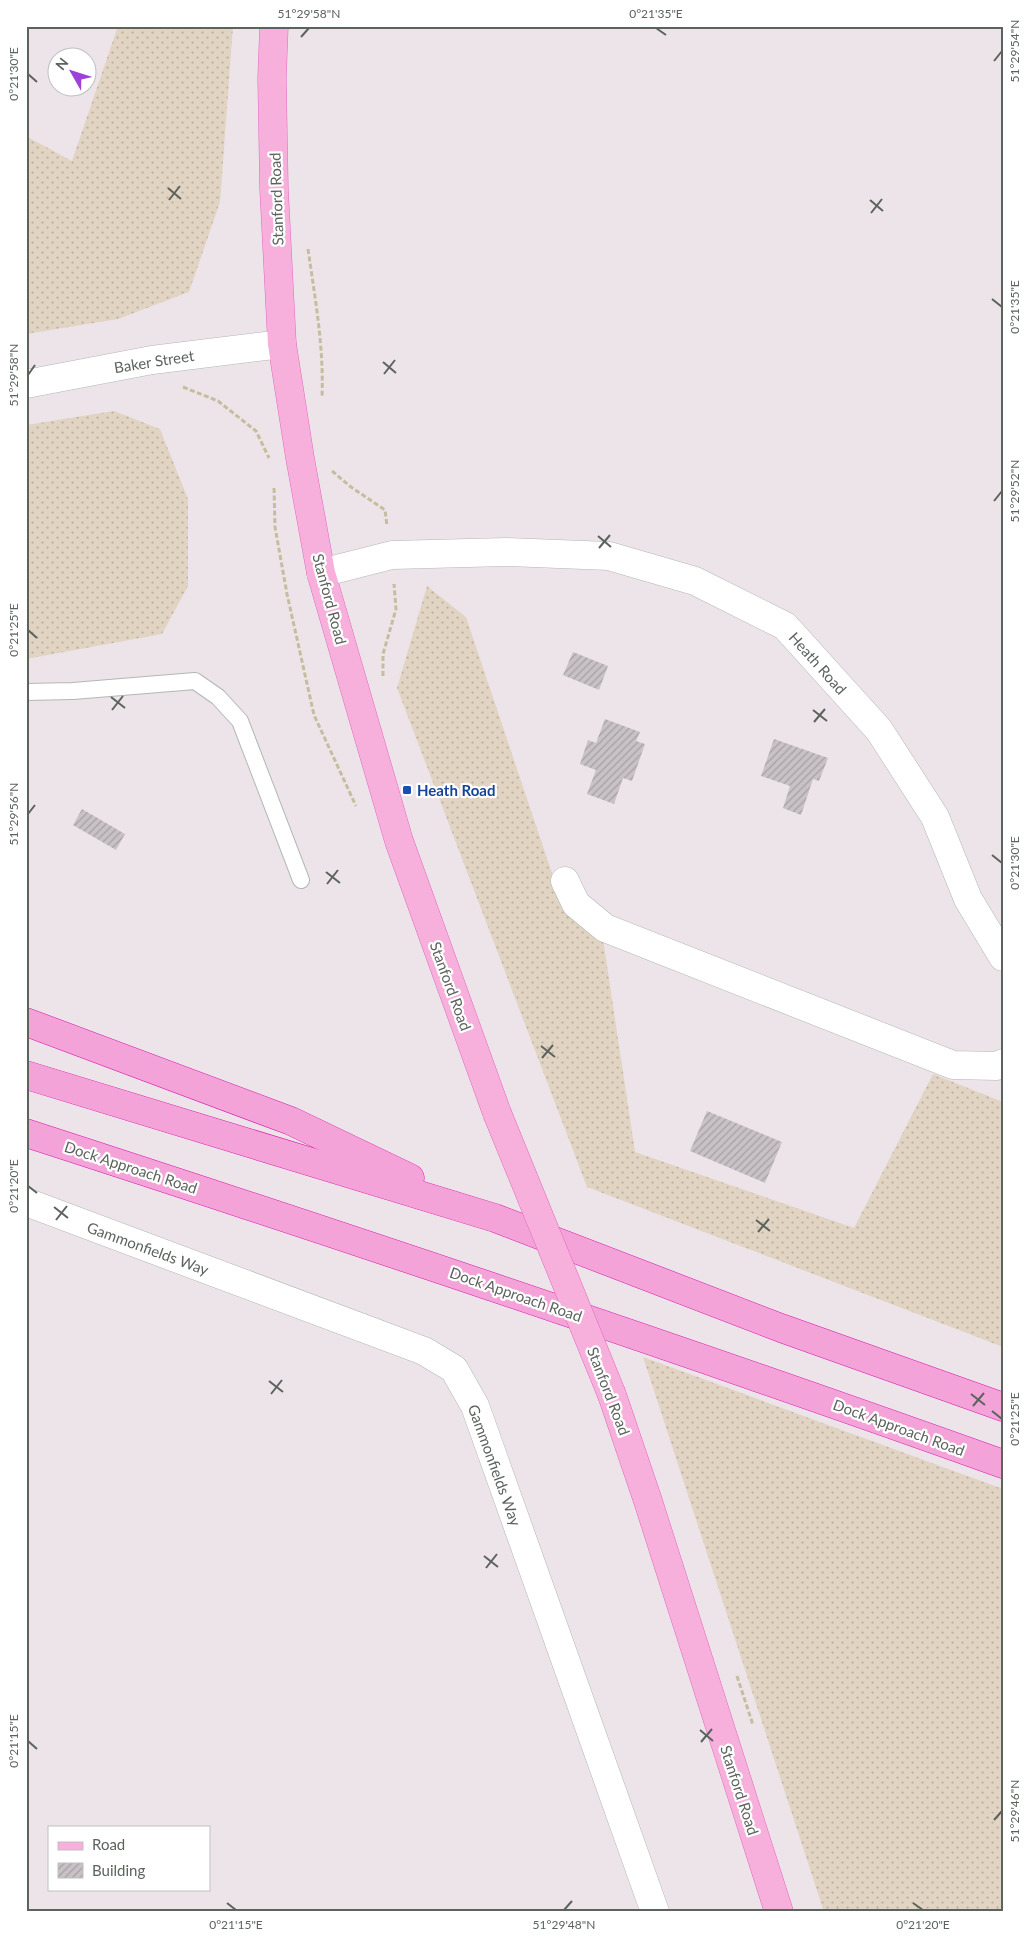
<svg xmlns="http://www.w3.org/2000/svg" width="1029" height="1938" font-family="Lato,sans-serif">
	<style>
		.grass { fill: url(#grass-dots) }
		.building { fill: url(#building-hatch) }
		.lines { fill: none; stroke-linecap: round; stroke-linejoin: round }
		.service-casing { stroke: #b1b8b2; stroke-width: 18 }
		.minor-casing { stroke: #b1b8b2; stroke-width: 29 }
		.secondary-casing { stroke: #b0b7b2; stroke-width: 29 }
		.primary-casing { stroke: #e268c1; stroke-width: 29 }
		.trunk-casing { stroke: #d918ab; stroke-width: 29 }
		.path { stroke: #c4be9f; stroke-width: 3; stroke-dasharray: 5 2.5; stroke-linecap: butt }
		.service { stroke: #fff; stroke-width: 16 }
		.minor { stroke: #fff; stroke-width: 28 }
		.secondary { stroke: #fff; stroke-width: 28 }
		.primary { stroke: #f6b0db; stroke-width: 28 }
		.trunk { stroke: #f4a3d9; stroke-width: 28 }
		.primary-bridge-casing { stroke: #e268c1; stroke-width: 29; stroke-linecap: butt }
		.primary-bridge { stroke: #f6b0db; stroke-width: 28 }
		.ticks { fill: none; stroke: #5c635d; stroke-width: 2 }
		.transit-dot { fill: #1a4fb4; stroke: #fff; stroke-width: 2 }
		.labels { text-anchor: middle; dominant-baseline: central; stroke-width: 4.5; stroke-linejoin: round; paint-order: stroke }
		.street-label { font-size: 15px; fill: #5c635d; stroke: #fff }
		.transit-label { font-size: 15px; font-weight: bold; fill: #164399; stroke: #fff; text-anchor: start }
		.neatline { fill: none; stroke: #5c635d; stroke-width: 2 }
		.ticks-label { font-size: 12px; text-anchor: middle; fill: #5c635d }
	</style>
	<defs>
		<pattern id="grass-dots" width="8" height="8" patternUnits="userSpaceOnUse" patternTransform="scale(1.25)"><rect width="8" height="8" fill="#e2d4c3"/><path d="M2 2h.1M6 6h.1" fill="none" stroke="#bab0a2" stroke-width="1.8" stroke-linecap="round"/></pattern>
		<pattern id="building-hatch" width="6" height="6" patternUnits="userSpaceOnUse" patternTransform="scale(1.25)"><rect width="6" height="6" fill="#c8c1c6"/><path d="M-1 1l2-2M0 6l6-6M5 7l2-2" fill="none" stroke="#a6a0a4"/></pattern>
	</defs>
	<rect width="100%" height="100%" fill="#ede4ea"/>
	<g class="grass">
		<polygon points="118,26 233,26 220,202 189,292 118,319 26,334 26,136 72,161"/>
		<polygon points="114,411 160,429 188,499 188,586 162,634 26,659 26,425"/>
		<polygon points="427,586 466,617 562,903 603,939 635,1152 854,1228 933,1074 1003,1102 1003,1347 587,1187 397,688"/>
		<polygon points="643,1357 1003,1489 1003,1912 824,1912"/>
	</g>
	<g class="building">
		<polygon points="573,652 608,666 599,690 563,675"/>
		<polygon points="605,719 640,732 636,741 645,744 632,781 623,778 614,804 587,794 596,770 580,764 588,740 596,743"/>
		<polygon points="774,739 828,758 819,781 813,779 801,815 783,808 790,786 761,776"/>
		<polygon points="82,809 125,834 116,850 73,825"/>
		<polygon points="707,1111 782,1142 765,1183 690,1151"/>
	</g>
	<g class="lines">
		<g class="service-casing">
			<polyline id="service" points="26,692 73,691 195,681 218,697 240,721 301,880"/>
		</g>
		<g class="minor-casing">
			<g id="minor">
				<polyline points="321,573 392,555 506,552 609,556 695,581 785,626 879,730 935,817 968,899 1003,957"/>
				<polyline points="565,881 576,904 605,928 953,1065 997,1066 1003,1063"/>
				<polyline points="26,1202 424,1351 454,1369 475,1406 655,1912"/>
			</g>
		</g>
		<g class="secondary-casing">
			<polyline id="secondary" points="26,384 152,360 282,344"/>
		</g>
		<g class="primary-casing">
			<g id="primary">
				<polyline points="274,26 272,78 274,189 282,344 300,458 321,573 399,841 497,1113"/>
				<polyline points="612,1395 648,1501 779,1912"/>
			</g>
		</g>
		<g class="trunk-casing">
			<g id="trunk">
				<polyline points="26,1022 291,1121 410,1178"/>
				<polyline points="26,1075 495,1218 781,1328 1003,1407"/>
				<path d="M 26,1133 C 353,1239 679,1348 1003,1464"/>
			</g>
		</g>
		<g class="path">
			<path d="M 308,249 C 315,298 324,347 322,397"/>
			<polyline points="183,387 218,401 256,431 269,458"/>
			<polyline points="332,471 351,487 385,510 387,526"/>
			<polyline points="274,488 275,527 287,594 314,715 356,806"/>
			<polyline points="383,676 383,654 396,609 394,584"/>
			<polyline points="737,1676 753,1725"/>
		</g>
		<use href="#service" class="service"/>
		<use href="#minor" class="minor"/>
		<use href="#secondary" class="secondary"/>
		<use href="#primary" class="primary"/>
		<use href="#trunk" class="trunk"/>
		<g class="primary-bridge-casing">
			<polyline id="primary-bridge" points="497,1113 612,1395"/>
		</g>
		<use href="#primary-bridge" class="primary-bridge"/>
	</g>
	<path class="ticks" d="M 656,28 L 666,35M 301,37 L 309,28M 994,61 L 1002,51M 28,74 L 37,82M 168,188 L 181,199M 169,200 L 180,186M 870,200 L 883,211M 871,213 L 882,199M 992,299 L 1002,307M 383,362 L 396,373M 384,374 L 395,360M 28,375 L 35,365M 994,501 L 1002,491M 598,536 L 611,547M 599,548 L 610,535M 28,630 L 37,638M 111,697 L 125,708M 112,710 L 123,696M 813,710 L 827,721M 814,722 L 825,709M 28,814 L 35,805M 992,855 L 1002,863M 326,872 L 340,883M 327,884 L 338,870M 541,1046 L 555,1057M 542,1058 L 553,1045M 28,1186 L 37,1193M 54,1207 L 68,1218M 56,1220 L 67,1206M 756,1220 L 770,1231M 758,1232 L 769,1219M 269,1381 L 283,1392M 271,1394 L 282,1380M 971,1394 L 985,1405M 973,1406 L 984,1393M 992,1411 L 1002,1419M 484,1556 L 498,1567M 486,1568 L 497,1554M 700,1730 L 713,1741M 28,1741 L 37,1749M 701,1742 L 712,1729M 994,1820 L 1002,1811M 227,1903 L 236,1910M 913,1903 L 923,1910M 564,1910 L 572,1901"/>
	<rect class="transit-dot" x="402" y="785" width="10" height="10" rx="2.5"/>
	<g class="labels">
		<g class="street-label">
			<text transform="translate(276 199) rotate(-92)">Stanford Road</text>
			<text transform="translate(154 361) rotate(-9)">Baker Street</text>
			<text transform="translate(330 599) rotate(75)">Stanford Road</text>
			<text transform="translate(818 663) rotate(48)">Heath Road</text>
			<text transform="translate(451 986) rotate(70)">Stanford Road</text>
			<text transform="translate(131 1167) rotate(18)">Dock Approach Road</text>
			<text transform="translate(148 1248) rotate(20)">Gammonfields Way</text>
			<text transform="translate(516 1294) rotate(19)">Dock Approach Road</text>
			<text transform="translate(609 1391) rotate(69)">Stanford Road</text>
			<text transform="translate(899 1427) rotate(20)">Dock Approach Road</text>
			<text transform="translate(495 1465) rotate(70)">Gammonfields Way</text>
			<text transform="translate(740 1790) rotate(72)">Stanford Road</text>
		</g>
		<g class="transit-label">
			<text x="417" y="790">Heath Road</text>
		</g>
	</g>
	<rect width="1029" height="1938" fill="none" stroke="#ffffff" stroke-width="55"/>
	<rect x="48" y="1826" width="162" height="65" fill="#ffffff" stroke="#bec1be"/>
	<rect x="58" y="1842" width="25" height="8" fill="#f6b0db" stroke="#bec1be"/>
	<text x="92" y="1850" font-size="15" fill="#5c635d">Road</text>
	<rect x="58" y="1863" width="25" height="15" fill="url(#building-hatch)" stroke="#bec1be"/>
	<text x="92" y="1876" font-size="15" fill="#5c635d">Building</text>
	<g transform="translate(72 72) rotate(309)"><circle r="24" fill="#ffffff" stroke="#bec1be"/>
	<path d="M0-4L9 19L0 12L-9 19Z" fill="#9e41d6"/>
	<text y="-8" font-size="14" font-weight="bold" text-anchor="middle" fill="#5c635d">N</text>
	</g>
	<rect x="28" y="28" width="974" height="1882" class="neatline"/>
	<g class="ticks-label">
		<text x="309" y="18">51°29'58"N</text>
		<text x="656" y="18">0°21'35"E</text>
		<text transform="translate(1015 51) rotate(-90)" y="4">51°29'54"N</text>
		<text transform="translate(14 74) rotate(-90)" y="4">0°21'30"E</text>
		<text transform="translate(1015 307) rotate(-90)" y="4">0°21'35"E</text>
		<text transform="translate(14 375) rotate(-90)" y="4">51°29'58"N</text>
		<text transform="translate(1015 491) rotate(-90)" y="4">51°29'52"N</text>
		<text transform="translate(14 630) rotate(-90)" y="4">0°21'25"E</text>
		<text transform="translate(14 814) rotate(-90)" y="4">51°29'56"N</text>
		<text transform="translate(1015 863) rotate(-90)" y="4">0°21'30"E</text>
		<text transform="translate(14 1186) rotate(-90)" y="4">0°21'20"E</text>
		<text transform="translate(1015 1419) rotate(-90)" y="4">0°21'25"E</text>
		<text transform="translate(14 1741) rotate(-90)" y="4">0°21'15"E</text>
		<text transform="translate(1015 1811) rotate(-90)" y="4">51°29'46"N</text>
		<text x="236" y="1929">0°21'15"E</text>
		<text x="564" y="1929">51°29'48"N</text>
		<text x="923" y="1929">0°21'20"E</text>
	</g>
</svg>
